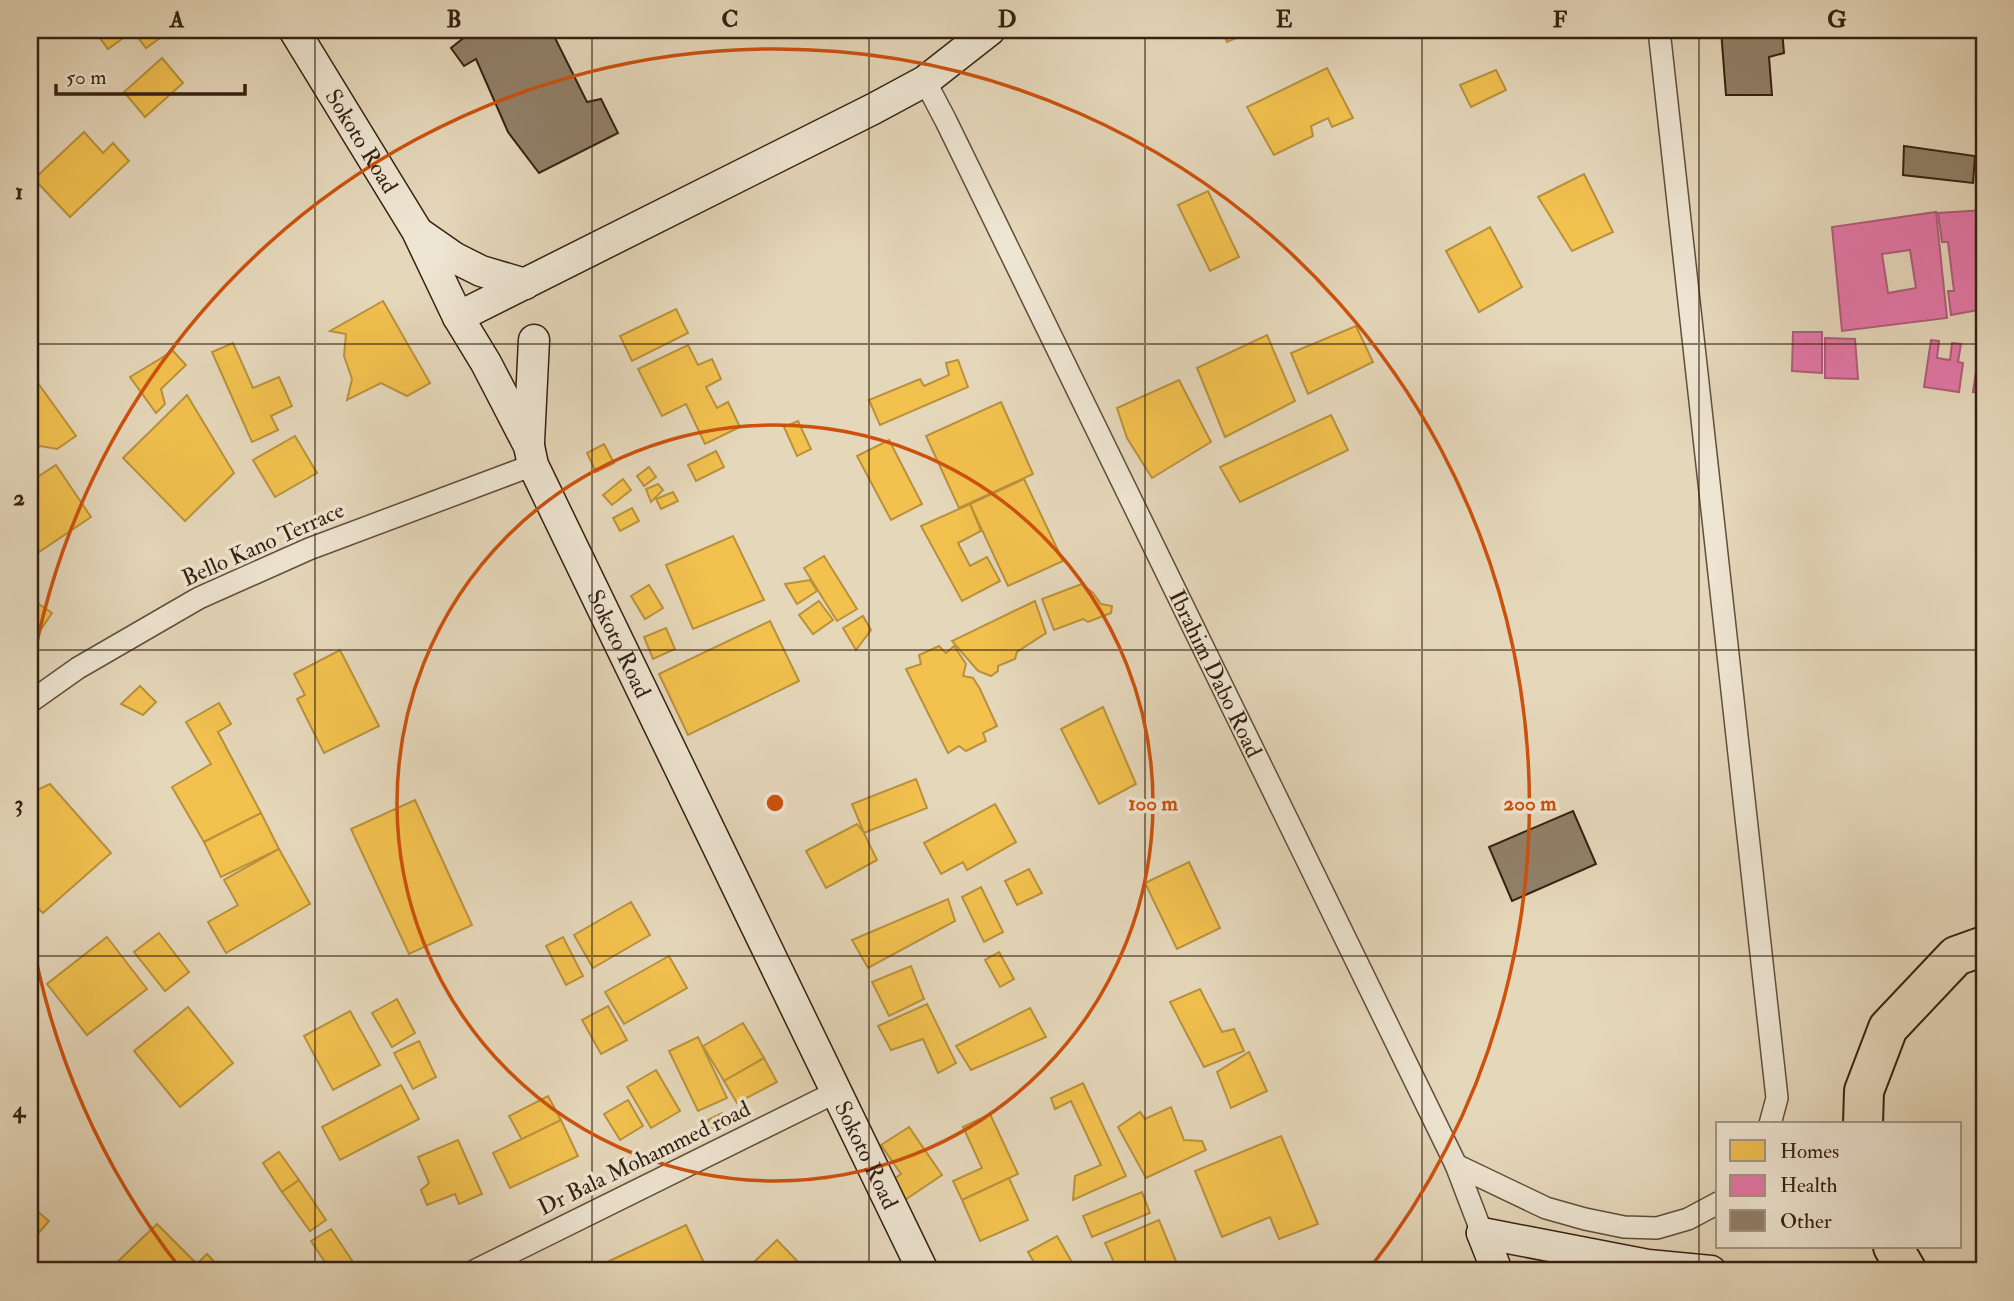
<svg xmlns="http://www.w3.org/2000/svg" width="2014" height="1301" font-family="'IM FELL Double Pica',serif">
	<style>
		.homes { fill: #f2c14e; stroke: #b9913c; stroke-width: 2 }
		.health { fill: #e377a8; stroke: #af5d7b; stroke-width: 2; fill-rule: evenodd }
		.building { fill: #918069; stroke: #352111; stroke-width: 2 }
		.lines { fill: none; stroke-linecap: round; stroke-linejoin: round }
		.street-casing { stroke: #614e3b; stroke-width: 24 }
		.secondary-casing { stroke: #352111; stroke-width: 33 }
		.highway-casing { stroke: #352111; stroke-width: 42 }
		.street { stroke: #eee5d2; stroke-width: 21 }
		.secondary { stroke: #eee5d2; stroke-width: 30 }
		.highway { stroke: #e5d7ba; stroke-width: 38 }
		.grid { fill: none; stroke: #352111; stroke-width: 2; stroke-opacity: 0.55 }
		.ring { fill: none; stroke: #cd510d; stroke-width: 3.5 }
		.labels { text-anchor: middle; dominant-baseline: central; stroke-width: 7; stroke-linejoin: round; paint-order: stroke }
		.street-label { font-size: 23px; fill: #352111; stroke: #eee5d2 }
		.centre { fill: #cd510d; stroke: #eee5d2; stroke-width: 3.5 }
		.ring-label { font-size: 21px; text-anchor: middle; font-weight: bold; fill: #cd510d; stroke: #eee5d2; stroke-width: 7; stroke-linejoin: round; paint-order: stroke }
		.neatline { fill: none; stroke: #352111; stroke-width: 2.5 }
		.grid-label { font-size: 23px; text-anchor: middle; font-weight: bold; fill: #352111 }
	</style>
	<rect width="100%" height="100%" fill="#e5d7ba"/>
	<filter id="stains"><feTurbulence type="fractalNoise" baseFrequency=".00286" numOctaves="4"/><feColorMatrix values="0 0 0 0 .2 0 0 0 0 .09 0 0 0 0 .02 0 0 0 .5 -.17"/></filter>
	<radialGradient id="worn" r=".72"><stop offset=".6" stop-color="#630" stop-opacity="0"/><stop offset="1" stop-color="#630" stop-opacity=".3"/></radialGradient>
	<g class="homes">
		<polygon points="94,30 171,30 146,48 133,31 108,49"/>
		<polygon points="1222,30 1255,30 1227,42"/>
		<polygon points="162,58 183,83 145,117 124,92"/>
		<polygon points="1327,68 1353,118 1332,127 1328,118 1311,126 1313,136 1274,155 1247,107"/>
		<polygon points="1496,70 1506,90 1471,107 1460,85"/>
		<polygon points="84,132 103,153 113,143 129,161 70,217 34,179"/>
		<polygon points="1584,174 1613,232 1572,251 1538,197"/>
		<polygon points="1208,191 1239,257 1210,271 1178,205"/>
		<polygon points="1490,227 1522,287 1479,312 1446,251"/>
		<polygon points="383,301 430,383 407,396 381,383 347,400 352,379 344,356 346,334 330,331"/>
		<polygon points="676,309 688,333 632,361 620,336"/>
		<polygon points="1356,326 1373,362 1308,394 1291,353"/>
		<polygon points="1267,335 1295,401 1225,437 1197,368"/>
		<polygon points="233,343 253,388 279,377 292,406 271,416 278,430 252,442 212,352"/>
		<polygon points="688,345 698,365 712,359 721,379 706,387 717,408 728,402 740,427 705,444 686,404 662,416 638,369"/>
		<polygon points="173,351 186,365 161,389 165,404 156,413 130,377"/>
		<polygon points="958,360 968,387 880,425 869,400 920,379 924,386 949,375 946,363"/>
		<polygon points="30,372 76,436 57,449 40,446 30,453"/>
		<polygon points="1179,380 1211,442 1152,478 1127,438 1117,408"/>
		<polygon points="187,395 234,473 185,521 123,458"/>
		<polygon points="1001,402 1033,474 959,508 926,436"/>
		<polygon points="1331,415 1348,450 1240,502 1220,467"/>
		<polygon points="798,421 811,449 797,456 784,427"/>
		<polygon points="295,436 317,473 275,497 253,460"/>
		<polygon points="889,440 922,504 891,520 857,456"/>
		<polygon points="604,444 614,463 596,472 587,453"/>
		<polygon points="716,451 724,467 696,481 688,465"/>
		<polygon points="56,465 91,517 30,558 30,482"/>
		<polygon points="649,467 656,477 644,486 637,476"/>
		<polygon points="623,479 631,490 612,505 603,495"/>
		<polygon points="1024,479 1063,561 1008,586 970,504"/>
		<polygon points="658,484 663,490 651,502 646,489"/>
		<polygon points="673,492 678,501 661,509 656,499"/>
		<polygon points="970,504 981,531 958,543 970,566 987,557 1000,581 962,601 921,526"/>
		<polygon points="632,508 639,521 620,531 613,518"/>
		<polygon points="733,536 764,600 693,629 666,565"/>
		<polygon points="824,556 857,609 837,621 804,568"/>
		<polygon points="810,580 817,591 797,604 785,584"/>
		<polygon points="1082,584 1093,593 1101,604 1112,606 1111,613 1088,622 1083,619 1054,630 1042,599"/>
		<polygon points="649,585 663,608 645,619 631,596"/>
		<polygon points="30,598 52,613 30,646"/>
		<polygon points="819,601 833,620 813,634 799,615"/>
		<polygon points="1035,601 1046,633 1017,652 1015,659 998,666 998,671 991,676 978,671 952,641"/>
		<polygon points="863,616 871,630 856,650 843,628"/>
		<polygon points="770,621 799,681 688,735 659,674"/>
		<polygon points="666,628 675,649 653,659 644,637"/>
		<polygon points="939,646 946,653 954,646 966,664 963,676 973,678 980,689 997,726 983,733 986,741 966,751 959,746 948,753 906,669 921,664 919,655"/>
		<polygon points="340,650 379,726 324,753 297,699 305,695 294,674"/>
		<polygon points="140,686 156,702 143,715 121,704"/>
		<polygon points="219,703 231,724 218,732 261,813 204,842 172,787 211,764 186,722"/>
		<polygon points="1103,707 1136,784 1099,804 1061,729"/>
		<polygon points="916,779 927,808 864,833 852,804"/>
		<polygon points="50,784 111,853 43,913 30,901 30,785 35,791"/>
		<polygon points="415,800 472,925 409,954 351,829"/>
		<polygon points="995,804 1016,842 967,870 963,862 941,874 924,843"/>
		<polygon points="261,813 279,849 221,877 204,842"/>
		<polygon points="857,824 864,833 877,860 826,888 806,851"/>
		<polygon points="279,849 310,904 226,953 208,922 238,905 224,880"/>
		<polygon points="1189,862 1220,928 1177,949 1145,883"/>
		<polygon points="1029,869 1042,893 1017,905 1005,881"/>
		<polygon points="981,887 1003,932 984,942 962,897"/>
		<polygon points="948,899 955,921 868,968 852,940"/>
		<polygon points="631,902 650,935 593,968 574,935"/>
		<polygon points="159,933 189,972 165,991 134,952"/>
		<polygon points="107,937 147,989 87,1035 47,984"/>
		<polygon points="563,937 583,976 566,985 546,946"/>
		<polygon points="999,952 1014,979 1000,987 985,960"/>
		<polygon points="669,956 687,988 624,1024 605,992"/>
		<polygon points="911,966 924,999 889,1016 872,982"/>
		<polygon points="1200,989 1222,1032 1234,1029 1244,1051 1204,1067 1170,1002"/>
		<polygon points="397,999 415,1033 392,1047 372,1013"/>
		<polygon points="927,1004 956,1063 938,1073 923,1039 891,1050 878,1026"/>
		<polygon points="608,1006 627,1040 601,1054 582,1020"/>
		<polygon points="188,1007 233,1063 180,1107 134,1051"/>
		<polygon points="1030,1008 1046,1037 971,1070 956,1046"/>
		<polygon points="350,1011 380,1065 333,1090 304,1036"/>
		<polygon points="743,1023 764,1058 724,1081 703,1046"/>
		<polygon points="698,1037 727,1098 698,1111 669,1051"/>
		<polygon points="419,1041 436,1077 413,1089 394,1053"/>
		<polygon points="1249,1052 1267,1091 1231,1108 1217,1072"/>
		<polygon points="764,1058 777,1082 737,1103 724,1081"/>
		<polygon points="656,1070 680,1111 651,1128 627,1087"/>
		<polygon points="1083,1083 1126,1176 1073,1200 1075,1176 1101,1165 1071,1101 1055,1109 1051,1098"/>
		<polygon points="401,1085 419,1119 340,1160 322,1127"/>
		<polygon points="548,1096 561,1120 522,1140 509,1116"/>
		<polygon points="628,1100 643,1126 620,1140 604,1114"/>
		<polygon points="1171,1107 1184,1140 1202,1141 1206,1150 1146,1178 1118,1127 1140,1112 1145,1119"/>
		<polygon points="722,1113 728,1125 715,1132 708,1120"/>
		<polygon points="990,1114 1018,1174 962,1200 953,1181 982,1168 963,1127"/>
		<polygon points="561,1120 578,1156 510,1188 493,1153"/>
		<polygon points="909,1127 942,1175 902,1202 888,1183 901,1174 881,1145"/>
		<polygon points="1281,1136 1318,1224 1279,1239 1270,1217 1222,1237 1195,1171"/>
		<polygon points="458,1140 482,1194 459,1204 455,1194 427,1205 421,1190 429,1183 418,1157"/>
		<polygon points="279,1152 299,1180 282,1192 263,1163"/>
		<polygon points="1009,1178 1028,1220 980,1241 962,1200"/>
		<polygon points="299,1180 326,1220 310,1231 282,1192"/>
		<polygon points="1142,1192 1150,1213 1092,1237 1083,1216"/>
		<polygon points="30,1205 49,1221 30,1243"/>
		<polygon points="1159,1220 1180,1271 1106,1271 1113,1260 1105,1243"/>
		<polygon points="157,1224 197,1264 207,1254 223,1271 117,1271 113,1266"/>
		<polygon points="686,1225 708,1271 681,1271 679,1267 670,1271 588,1271"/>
		<polygon points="331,1229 359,1271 331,1271 311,1241"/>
		<polygon points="1057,1236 1077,1271 1039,1271 1028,1252"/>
		<polygon points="777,1240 802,1266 797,1271 759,1271 752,1264"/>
		<polygon points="1008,1262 1011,1271 974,1271"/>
	</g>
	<g class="health">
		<polygon points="1984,210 1984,238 1977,238 1982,285 1984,285 1984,309 1951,315 1948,291 1954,291 1948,242 1942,242 1938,213"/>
		<path d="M 1936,212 L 1947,318 L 1842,331 L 1832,227 ZM 1910,250 L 1916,288 L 1888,293 L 1882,254 Z"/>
		<polygon points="1793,332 1822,332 1822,373 1792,371"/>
		<polygon points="1825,338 1855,339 1858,379 1825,378"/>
		<polygon points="1931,340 1939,341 1937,358 1950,360 1952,343 1961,344 1958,362 1963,363 1959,392 1924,387"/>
		<polygon points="1979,351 1984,352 1984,393 1973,392"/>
	</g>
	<g class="building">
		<polygon points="463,30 551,30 587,102 601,99 618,133 539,173 508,132 476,59 464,66 451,48 466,36"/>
		<polygon points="1721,30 1782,30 1784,53 1769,57 1772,95 1726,95"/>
		<polygon points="1904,146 1975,156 1973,183 1903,175"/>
		<polygon points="1573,811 1596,864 1512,901 1489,847"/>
	</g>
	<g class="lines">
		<g class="street-casing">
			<g id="street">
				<polyline points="1659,30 1777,1098 1770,1124"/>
				<path id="s1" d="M 925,81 L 946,121 L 1456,1165 L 1482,1233"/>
				<polyline points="30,702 78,668 199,598 309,549 533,465"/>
				<polyline points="1456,1165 1546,1208 1585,1219 1624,1227 1657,1228 1688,1219 1718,1203"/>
				<polyline points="474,1271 836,1092"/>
			</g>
		</g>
		<g class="secondary-casing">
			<g id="secondary">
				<path id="s2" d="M 294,30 L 417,231 L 458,317 L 486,363 L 529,446 L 533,465 L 923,1271"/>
				<polyline points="419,233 455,258 481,271 525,284"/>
				<polyline points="458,317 873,109 925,81 990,30"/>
				<polyline points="529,442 534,340"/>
				<polyline points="1482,1233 1648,1265 1711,1271"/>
				<polyline points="1482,1233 1497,1271"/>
			</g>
		</g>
		<g class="highway-casing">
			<g id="highway">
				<polyline points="1863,1124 1864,1091 1888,1028 1956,956 1984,946"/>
				<polyline points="1893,1247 1907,1271"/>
			</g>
		</g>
		<use href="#street" class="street"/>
		<use href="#secondary" class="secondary"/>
		<use href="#highway" class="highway"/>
	</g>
	<path class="grid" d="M 315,30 L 315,1271M 592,30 L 592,1271M 869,30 L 869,1271M 1145,30 L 1145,1271M 1422,30 L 1422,1271M 1699,30 L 1699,1271M 30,344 L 1984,344M 30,650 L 1984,650M 30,956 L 1984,956"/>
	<g class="ring">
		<circle cx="775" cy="803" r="378"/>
		<path d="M180 1268A755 755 0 0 1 30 928M30 678A755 755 0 1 1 1370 1268"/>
	</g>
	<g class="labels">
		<g class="street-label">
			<text stroke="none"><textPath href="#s2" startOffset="130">Sokoto Road</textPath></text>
			<text transform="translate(263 544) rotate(-24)">Bello Kano Terrace</text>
			<text stroke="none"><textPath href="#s2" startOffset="696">Sokoto Road</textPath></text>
			<text stroke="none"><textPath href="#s1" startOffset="660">Ibrahim Dabo Road</textPath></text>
			<text stroke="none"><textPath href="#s2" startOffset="1264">Sokoto Road</textPath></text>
			<text transform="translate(644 1158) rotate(-26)">Dr Bala Mohammed road</text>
		</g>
	</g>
	<circle cx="775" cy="803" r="10" class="centre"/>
	<g class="ring-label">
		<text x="1153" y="810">100 m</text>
		<text x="1530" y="810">200 m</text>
	</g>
	<rect width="2014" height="1301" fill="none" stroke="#e5d7ba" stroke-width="77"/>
	<rect x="1716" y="1122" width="245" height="126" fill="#eee5d2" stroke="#a49785" stroke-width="2"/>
	<rect x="1730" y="1140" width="35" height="21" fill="#f2c14e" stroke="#a49785" stroke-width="2"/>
	<text x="1780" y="1158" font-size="21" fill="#352111">Homes</text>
	<rect x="1730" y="1175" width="35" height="21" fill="#e377a8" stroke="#a49785" stroke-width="2"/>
	<text x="1780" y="1192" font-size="21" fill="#352111">Health</text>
	<rect x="1730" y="1210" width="35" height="21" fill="#918069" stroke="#a49785" stroke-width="2"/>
	<text x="1780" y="1228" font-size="21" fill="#352111">Other</text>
	<path d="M56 84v10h189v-10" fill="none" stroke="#352111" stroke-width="3.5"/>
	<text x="66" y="84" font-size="21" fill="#352111" stroke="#eee5d2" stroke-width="5" paint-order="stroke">50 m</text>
	<rect x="38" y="38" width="1938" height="1224" class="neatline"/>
	<g class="grid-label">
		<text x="177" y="27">A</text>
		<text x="454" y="27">B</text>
		<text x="730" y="27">C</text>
		<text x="1007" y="27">D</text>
		<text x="1284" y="27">E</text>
		<text x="1560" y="27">F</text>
		<text x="1837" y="27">G</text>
		<text x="19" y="199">1</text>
		<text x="19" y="505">2</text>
		<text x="19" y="811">3</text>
		<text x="19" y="1117">4</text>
	</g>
	<rect width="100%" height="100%" filter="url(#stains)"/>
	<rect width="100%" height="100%" fill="url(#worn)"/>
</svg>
